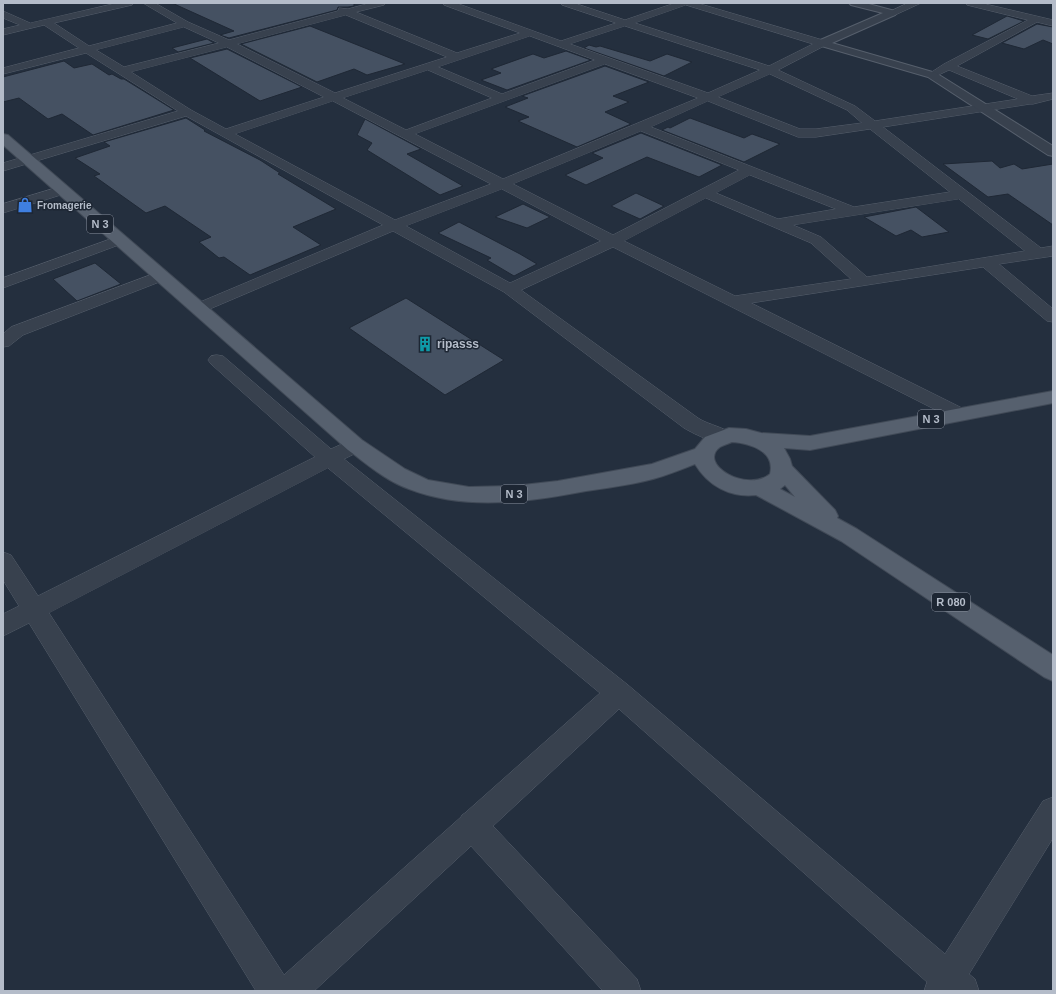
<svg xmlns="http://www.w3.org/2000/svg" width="1056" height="994" font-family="Helvetica,sans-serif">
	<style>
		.building { fill: #455162; stroke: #1f2835 }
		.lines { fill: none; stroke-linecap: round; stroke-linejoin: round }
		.minor-casing { stroke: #565f6c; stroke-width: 1 }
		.tertiary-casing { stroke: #565f6c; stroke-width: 2 }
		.primary-casing { stroke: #414a57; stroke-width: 2 }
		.minor { fill: #38414e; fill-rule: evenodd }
		.tertiary { fill: #38414e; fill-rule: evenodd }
		.primary { fill: #56606e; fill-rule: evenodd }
		.labels { text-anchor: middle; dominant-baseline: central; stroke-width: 3; stroke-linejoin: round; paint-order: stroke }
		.far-poi-label { font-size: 10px; font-weight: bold; fill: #b4bcc9; stroke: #1d2633; text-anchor: start }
		.shield { fill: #1d2633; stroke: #878f9c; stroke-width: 1 }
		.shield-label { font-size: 11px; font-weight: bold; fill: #b4bcc9 }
		.poi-label { font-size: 12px; font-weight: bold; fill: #b4bcc9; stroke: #1d2633; text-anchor: start }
	</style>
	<rect width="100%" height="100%" fill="#242f3e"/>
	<g class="building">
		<polygon points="172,3 354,3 354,6 348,7 338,7 337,10 229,38 220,35 234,31"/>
		<polygon points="1007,16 1024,21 988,39 972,35"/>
		<polygon points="1037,24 1053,27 1053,44 1043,40 1024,49 1002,43"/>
		<polygon points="310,26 405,64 367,75 354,69 317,82 241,44"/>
		<polygon points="207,39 214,43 178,52 172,48"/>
		<polygon points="589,45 596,47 600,46 650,61 667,54 692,62 664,76 584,48"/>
		<polygon points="227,49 302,87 260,101 190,58"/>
		<polygon points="566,51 591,60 507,90 481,80 501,73 491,69 533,54 544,58"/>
		<polygon points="64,61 74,68 92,64 109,75 112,74 121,79 124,79 174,110 93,135 62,114 48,119 19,98 3,102 3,77"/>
		<polygon points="605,66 649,82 613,96 629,102 605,112 631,124 577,147 518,121 529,117 505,107 528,98 522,96"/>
		<polygon points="186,118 205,130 204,131 260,160 280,173 278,174 336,209 293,227 321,245 250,275 224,257 219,258 199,242 211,237 165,206 146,213 94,176 100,174 75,158 110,146 104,142"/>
		<polygon points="690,118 744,138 752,134 780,144 744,162 662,130 668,127 670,128"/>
		<polygon points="365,119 421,149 407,154 463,186 440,195 367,150 372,143 357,135"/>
		<polygon points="641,133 722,165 699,177 647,157 586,185 565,175 603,158 592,153"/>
		<polygon points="992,161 1000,168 1014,164 1022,169 1053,164 1053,225 1008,194 988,197 943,164"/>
		<polygon points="636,193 664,206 640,219 611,206"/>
		<polygon points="523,204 550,217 527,228 495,217"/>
		<polygon points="916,207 949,232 922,237 911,230 896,236 864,217"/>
		<polygon points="459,222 520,254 537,264 514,276 487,260 491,258 438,233"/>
		<polygon points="95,263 121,284 77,301 53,279"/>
		<polygon points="406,298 504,360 445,395 349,328"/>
	</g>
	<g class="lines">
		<g class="minor-casing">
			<g id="minor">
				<path d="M 117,3 L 134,3 L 132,5 L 54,23 L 89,46 L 177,23 L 143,3 L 155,3 L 188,22 L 229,40 L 338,11 L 339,8 L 348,9 L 370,3 L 386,3 L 384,5 L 356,12 L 457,53 L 520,33 L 444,5 L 442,3 L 456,3 L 561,41 L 616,23 L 562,5 L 560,3 L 574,3 L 625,20 L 675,3 L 697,3 L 826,41 L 827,43 L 826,45 L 778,70 L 855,106 L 875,121 L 1018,99 L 949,70 L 932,78 L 927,75 L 944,64 L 1028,20 L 967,5 L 965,3 L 981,3 L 1053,20 L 1053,26 L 1037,22 L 957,66 L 1032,96 L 1053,93 L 1053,99 L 1033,104 L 1030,104 L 883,127 L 1041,248 L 1053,246 L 1053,256 L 999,264 L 1053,309 L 1053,322 L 1047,321 L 983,267 L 751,303 L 966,410 L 968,414 L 966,418 L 959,420 L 952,418 L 613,247 L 521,290 L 698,418 C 708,425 729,428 735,437 L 732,442 C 718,446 696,435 684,428 L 504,292 L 393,231 L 205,311 L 199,313 L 193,311 L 191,308 L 193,305 L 383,225 L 186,116 L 3,171 L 3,163 L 178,111 L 86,53 L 3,74 L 3,68 L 79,48 L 44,25 L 3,35 L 3,29 L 20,25 L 3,18 L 3,11 L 30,23 ZM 686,5 L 813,44 L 769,66 L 635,23 ZM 346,15 L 447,57 L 335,93 L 237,44 ZM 625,26 L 760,70 L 708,93 L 570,44 ZM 184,27 L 219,43 L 124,67 L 96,50 ZM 530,36 L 595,60 L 502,94 L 438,67 ZM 227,47 L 324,97 L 226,129 L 191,110 L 131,72 ZM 605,64 L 698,98 L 503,179 L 415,134 ZM 428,70 L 492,98 L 406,130 L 343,98 ZM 770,74 L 847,110 L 862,123 L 816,129 L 800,129 L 718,97 ZM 333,101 L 491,184 L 395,220 L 235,134 ZM 708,101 L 798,137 L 816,137 L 870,129 L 950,192 L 854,207 L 651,127 ZM 641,131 L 739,170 L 613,235 L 513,184 ZM 750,175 L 836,209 L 778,219 L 716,193 ZM 502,189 L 601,241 L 510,283 L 406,226 ZM 706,198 L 811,243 L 851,279 L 735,296 L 624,241 ZM 959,199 L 1025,251 L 867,277 L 821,237 L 793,225 Z"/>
				<polygon points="908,3 921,3 895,15 892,16 887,13"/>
				<polygon points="62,186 67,187 69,190 67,193 3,213 3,204"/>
				<polygon points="119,236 124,237 126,240 124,243 3,288 3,278"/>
				<polygon points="161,271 167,273 169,276 167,279 23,335 9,346 3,347 3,334 11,327"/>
				<path d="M 217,355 L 223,356 L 331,449 L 355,438 L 362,440 L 365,445 L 362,450 L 344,459 L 628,685 L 945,954 L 1043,801 L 1053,797 L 1053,838 L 969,974 L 975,979 L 979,991 L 924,991 L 927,982 L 619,709 L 493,826 L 637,979 L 641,991 L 603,991 L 471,846 L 314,991 L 256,991 L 29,623 L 3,636 L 3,614 L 19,606 L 3,580 L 3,552 L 11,555 L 38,596 L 315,457 L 211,364 L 208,360 L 211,356 ZM 328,468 L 600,693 L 465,813 L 462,815 L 461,817 L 284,975 L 49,613 Z"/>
			</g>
		</g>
		<g class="tertiary-casing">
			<polygon id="tertiary" points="849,3 865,3 895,11 897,13 895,15 832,43 936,73 1053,146 1053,156 1048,155 928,77 818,45 817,43 818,41 883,13 851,5"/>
		</g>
		<g class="primary-casing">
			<path id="primary" d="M 3,134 L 8,135 L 362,440 L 405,469 L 428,480 L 469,487 L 514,486 L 558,481 L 652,464 L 695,449 L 705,437 L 729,428 L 746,429 L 761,433 L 810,436 L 1053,391 L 1053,403 L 810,450 L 784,448 L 790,459 L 792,466 L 835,510 L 838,516 L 837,518 L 857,529 L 1053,655 L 1053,681 L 1044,677 L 841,541 L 756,495 C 731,498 708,486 695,464 C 680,470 665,476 649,480 C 629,485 607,488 586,491 C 528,502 466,511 409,489 C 386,481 367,464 348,450 L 3,145 ZM 732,442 C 749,443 776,451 770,474 C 747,493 697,464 720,447 C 723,445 728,444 732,442 ZM 785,485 L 795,497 L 780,489 Z"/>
		</g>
		<use href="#minor" class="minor"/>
		<use href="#tertiary" class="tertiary"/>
		<use href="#primary" class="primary"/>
	</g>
	<defs>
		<g id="shop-bare" transform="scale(1.2)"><path d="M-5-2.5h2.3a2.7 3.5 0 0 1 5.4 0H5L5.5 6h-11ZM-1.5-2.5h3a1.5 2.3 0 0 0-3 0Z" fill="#3f7fe0" stroke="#1d2633" stroke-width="2.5" paint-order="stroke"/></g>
		<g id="building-bare" transform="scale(1.2)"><path d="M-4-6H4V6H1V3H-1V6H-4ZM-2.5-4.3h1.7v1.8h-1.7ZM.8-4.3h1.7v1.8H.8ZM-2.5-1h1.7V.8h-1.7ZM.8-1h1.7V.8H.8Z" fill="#0f9aa8" stroke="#1d2633" stroke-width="2.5" paint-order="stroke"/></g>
	</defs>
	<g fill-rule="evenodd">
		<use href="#shop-bare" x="25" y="205"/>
		<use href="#building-bare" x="425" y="344"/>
	</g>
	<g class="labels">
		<g class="far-poi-label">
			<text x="37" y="205">Fromagerie</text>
		</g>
		<g class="shield">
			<rect x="87" y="215" width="26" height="18" rx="3"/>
			<rect x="918" y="410" width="26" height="18" rx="3"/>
			<rect x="501" y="485" width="26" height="18" rx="3"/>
			<rect x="932" y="593" width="38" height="18" rx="3"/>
		</g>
		<g class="shield-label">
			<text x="100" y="224">N 3</text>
			<text x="931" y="419">N 3</text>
			<text x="514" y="494">N 3</text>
			<text x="951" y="602">R 080</text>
		</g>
		<g class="poi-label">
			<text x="437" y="344">ripasss</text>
		</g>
	</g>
	<rect width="1056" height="994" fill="none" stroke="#b4bcc9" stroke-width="8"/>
</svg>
